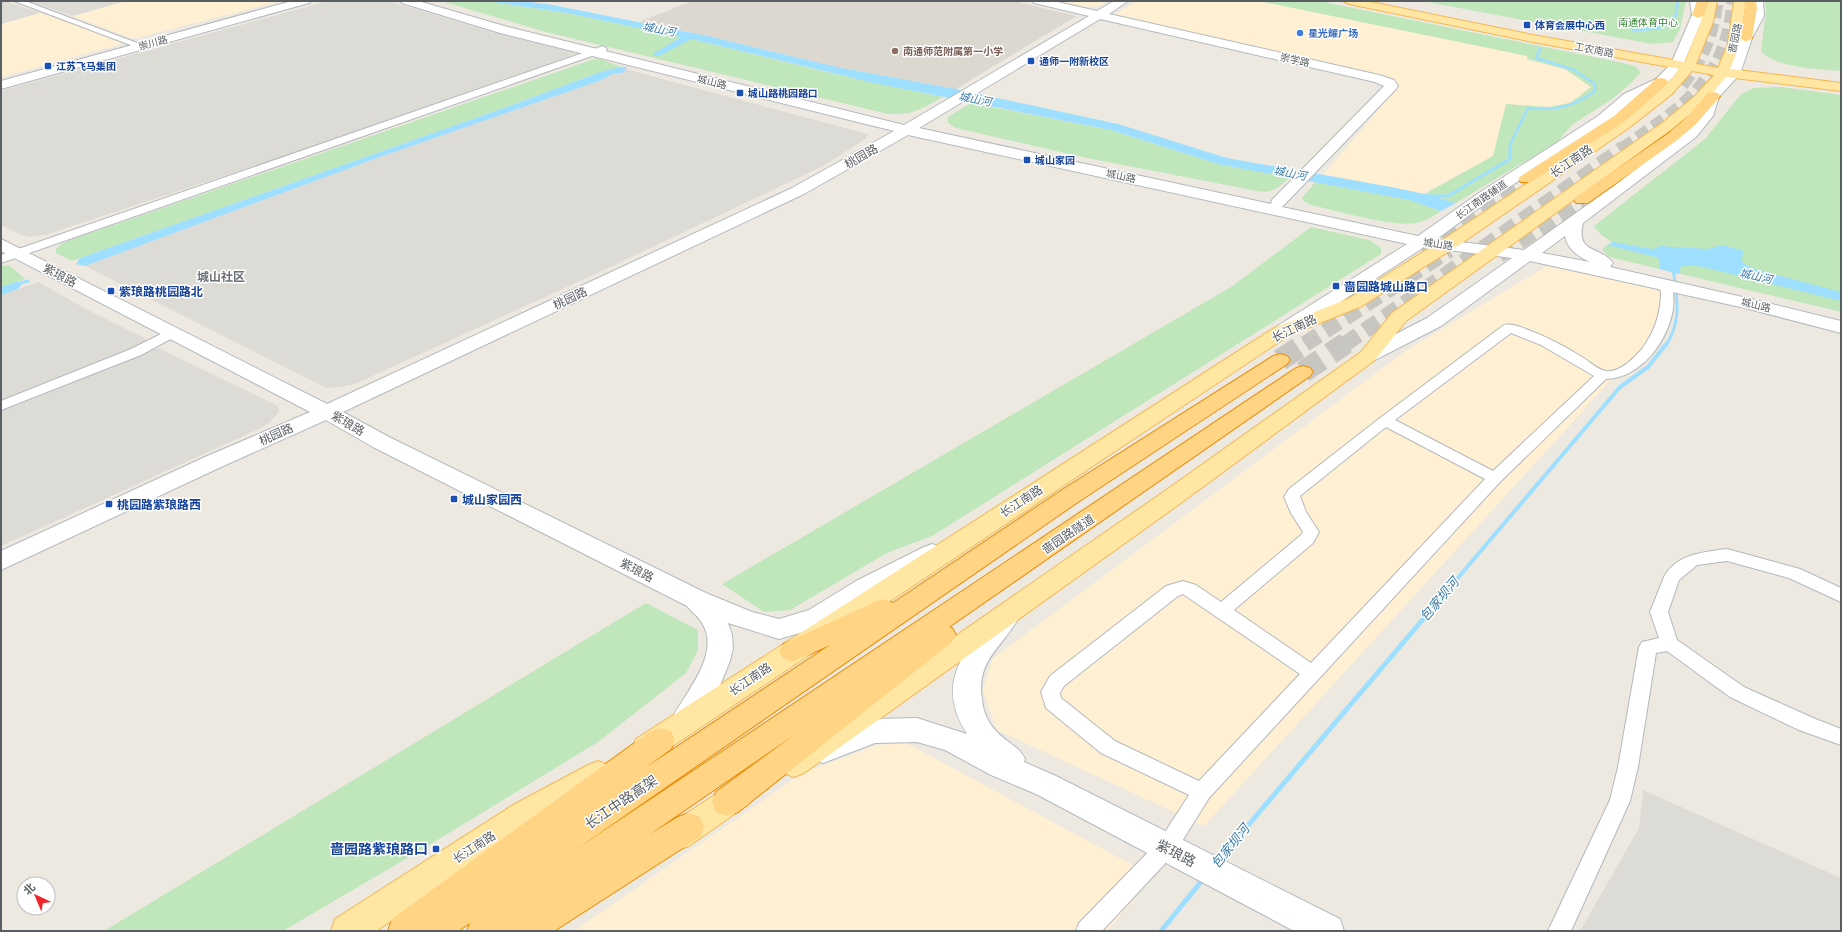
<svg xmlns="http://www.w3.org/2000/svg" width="1842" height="932" font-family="Ubuntu,'Noto Sans SC',sans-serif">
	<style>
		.commercial { fill: #fff0d4 }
		.industrial { fill: #dddbd5 }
		.education { fill: #ddd8cf }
		.green { fill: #c0e6bc }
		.water { fill: #9edfff }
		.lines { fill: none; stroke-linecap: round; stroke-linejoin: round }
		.stream-far3 { stroke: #9edfff; stroke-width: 2.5 }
		.stream-far2 { stroke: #9edfff; stroke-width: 3 }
		.stream-far1 { stroke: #9edfff; stroke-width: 4 }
		.stream { stroke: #9edfff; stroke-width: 5 }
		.highway-tunnel-far2 { stroke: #c8c6c0; stroke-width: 13; stroke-dasharray: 13 6; stroke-linecap: butt }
		.highway-tunnel-far1 { stroke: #c8c6c0; stroke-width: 16; stroke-dasharray: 16 8; stroke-linecap: butt }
		.highway-tunnel { stroke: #c8c6c0; stroke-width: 22; stroke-dasharray: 22 11; stroke-linecap: butt }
		.street-casing { stroke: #b4b8bc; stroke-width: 2 }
		.secondary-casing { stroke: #b4b9be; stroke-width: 2 }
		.primary-casing { stroke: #f6b751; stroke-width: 2 }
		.highway-casing { stroke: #ed8b00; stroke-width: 2 }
		.street { fill: #fff; fill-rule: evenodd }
		.secondary { fill: #fff; fill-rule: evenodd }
		.primary { fill: #ffe7a3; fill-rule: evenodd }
		.highway { fill: #ffd485; fill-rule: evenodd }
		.transit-dot { fill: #1a4fb4; stroke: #fff; stroke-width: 1.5 }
		.shop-dot { fill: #3f7fe0; stroke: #fff; stroke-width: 1.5 }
		.education-dot { fill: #8d6e63; stroke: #fff; stroke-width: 1.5 }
		.labels { text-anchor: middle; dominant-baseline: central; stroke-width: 3; stroke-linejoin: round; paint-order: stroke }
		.far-park-label { font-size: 10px; fill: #358230; stroke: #fff }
		.far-transit-label { font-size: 10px; font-weight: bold; fill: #164399; stroke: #fff; text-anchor: start }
		.far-shop-label { font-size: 10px; font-weight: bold; fill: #366cbe; stroke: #fff; text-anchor: start }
		.far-street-label { font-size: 10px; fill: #595e62; stroke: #fff }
		.far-education-label { font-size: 10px; font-weight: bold; fill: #785e54; stroke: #fff; text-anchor: start }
		.far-water-label { font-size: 11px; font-style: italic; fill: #377bab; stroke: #fff }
		.street-label { font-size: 12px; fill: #595e62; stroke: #fff }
		.far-quarter-label { font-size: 12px; font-weight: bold; fill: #6a7074; stroke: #fff }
		.transit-label { font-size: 12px; font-weight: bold; fill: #164399; stroke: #fff; text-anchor: start }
		.water-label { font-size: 13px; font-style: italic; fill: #377bab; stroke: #fff }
		.near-street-label { font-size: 14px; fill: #595e62; stroke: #fff }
		.near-transit-label { font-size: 14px; font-weight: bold; fill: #164399; stroke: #fff; text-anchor: end }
	</style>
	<rect width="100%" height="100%" fill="#ede9e0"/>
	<g class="commercial">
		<polygon points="119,1 280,1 137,38 131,38 73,16 121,2"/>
		<polygon points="1056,1 1107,1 1099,6 1090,7"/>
		<polygon points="1137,1 1259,1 1528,56 1527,60 1565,69 1592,87 1570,103 1548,107 1506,104 1493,156 1422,194 1324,174 1398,87 1389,78 1115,15"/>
		<polygon points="40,13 121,41 121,44 1,77 1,24"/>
		<polygon points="1547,266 1673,293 1665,334 1651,356 1630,375 1610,381 1204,826 997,730 983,691 992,659 1407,350"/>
		<polygon points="906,743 1153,876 1107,931 574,931 804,772 878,745"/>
	</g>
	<g class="industrial">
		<polygon points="1,1 5,1 40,13 1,24"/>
		<polygon points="28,1 119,1 122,2 73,16"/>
		<polygon points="328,1 389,1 488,31 577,53 538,69 267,162 45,235 29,237 22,235 1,225 1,91"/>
		<polygon points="625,69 868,134 865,139 825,165 619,263 355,384 340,387 326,388 85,266 377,158 599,81 613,74 622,73"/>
		<polygon points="39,282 84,308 148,340 143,345 1,401 1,295"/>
		<polygon points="158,348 278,406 279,412 269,423 259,429 1,546 1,411"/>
		<polygon points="1643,790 1841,878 1841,931 1580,931 1639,828"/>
	</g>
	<polygon class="education" points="692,1 1013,1 1077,16 956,89 837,67 708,36 639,22"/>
	<g class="green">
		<path d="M 441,1 L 487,1 L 567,13 L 691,39 L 826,72 L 943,97 C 921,109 914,115 888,114 L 546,32 Z"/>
		<polygon points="1259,1 1319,1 1623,63 1635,66 1641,72 1629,85 1612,99 1572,125 1557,142 1456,203 1425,194 1493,156 1506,104 1548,107 1570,103 1591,87 1565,69 1527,59 1527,56"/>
		<polygon points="1422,1 1686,1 1680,29 1673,42 1652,44"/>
		<path d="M 1765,1 L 1841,1 L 1841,71 C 1820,69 1774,68 1761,51 L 1766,11 Z"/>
		<polygon points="597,58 621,67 603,71 512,105 72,261 56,253 56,249 61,244 70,240"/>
		<polygon points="1781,87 1841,95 1841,312 1609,257 1603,251 1603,248 1612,242 1600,234 1594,226 1705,139 1741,94 1754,88"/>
		<path d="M 971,103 L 1111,130 L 1218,164 L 1290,177 C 1279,187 1273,194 1257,191 L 1087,158 L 956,128 L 948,123 L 948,117 Z"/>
		<path d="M 1315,182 L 1409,200 L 1441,211 C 1434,216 1425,221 1416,223 C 1391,227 1338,211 1311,205 L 1303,201 L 1302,198 Z"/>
		<polygon points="1311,227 1369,240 1381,248 1381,254 932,536 887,553 790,610 764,612 722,584 1231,287"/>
		<polygon points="9,265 25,279 1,287 1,266"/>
		<polygon points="646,603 698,630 698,650 686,673 598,742 421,850 283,931 104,931"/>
	</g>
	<g class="water">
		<polygon points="487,1 523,1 553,5 708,36 837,67 956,89 1118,124 1227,158 1391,187 1425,194 1456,203 1441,211 1409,200 1218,164 1111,130 874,83 691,39 661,55 654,56 653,54 681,37 567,13"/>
		<polygon points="621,67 626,67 627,68 622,73 613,74 599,81 377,158 85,266 76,264 80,258 512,105 603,71"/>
		<polygon points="1613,242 1652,249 1658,248 1659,246 1708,249 1722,245 1744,251 1741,260 1746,265 1755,269 1841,292 1841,301 1703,267 1689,265 1680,267 1679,274 1660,269 1659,259 1655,257 1608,245"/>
		<polygon points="16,282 24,282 18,289 1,295 1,287"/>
	</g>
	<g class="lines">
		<g class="stream-far3">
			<path d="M 1633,30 C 1646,29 1668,31 1675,17 C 1677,12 1677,6 1678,1"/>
			<path d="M 1510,149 L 1510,145 L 1528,108 C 1555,111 1573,107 1595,91 L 1595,84 L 1574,70 L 1536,58 L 1540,49"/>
		</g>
		<g class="stream-far2">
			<polyline points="1427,196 1448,196 1510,159 1510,148"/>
			<polyline points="20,283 28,281"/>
			<path d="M 1667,344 C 1683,317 1676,296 1673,267"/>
		</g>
		<polyline class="stream-far1" points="1440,599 1620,387 1648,367 1667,343"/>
		<g class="stream">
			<polyline points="1217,862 1441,598"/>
			<polyline points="1161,931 1204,878"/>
		</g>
		<g class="highway-tunnel-far2">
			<path d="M 1682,85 C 1703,59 1713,34 1717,1"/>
			<path d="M 1622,149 C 1682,107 1727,81 1733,1"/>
		</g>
		<g class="highway-tunnel-far1">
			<polyline points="1425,254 1453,229 1526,179"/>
			<polyline points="1499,255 1582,200"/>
			<polyline points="1305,344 1449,250"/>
			<polyline points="1345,344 1423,291 1624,148"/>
		</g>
		<g class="highway-tunnel">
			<polyline points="1280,360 1306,343"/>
			<polyline points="1303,372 1346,343"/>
		</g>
		<g class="street-casing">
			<g id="street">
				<polygon points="14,1 25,1 140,44 136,46 133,46"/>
				<polygon points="603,46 607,49 606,51 1,263 1,255"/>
				<path d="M 1660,279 L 1664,280 L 1673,290 C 1673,296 1674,303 1673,309 C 1668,341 1641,378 1606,379 L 1500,482 L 1209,798 L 1174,854 L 1102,931 L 1076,931 L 1079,923 L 1160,840 L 1189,795 L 1101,753 L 1046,708 L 1041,692 L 1050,676 L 1166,586 L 1183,581 L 1196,585 L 1221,602 L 1301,535 L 1303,532 L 1291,513 L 1284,497 L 1289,489 L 1380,418 L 1504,325 C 1513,323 1523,328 1531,331 C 1549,338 1566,347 1582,357 C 1589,361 1598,370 1606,371 C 1619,373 1633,359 1641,350 C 1655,332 1661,313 1661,291 L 1654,283 ZM 1511,333 L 1541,345 L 1594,376 L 1493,471 L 1395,420 ZM 1386,427 L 1485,479 L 1311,663 L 1234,610 L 1313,543 L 1319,532 L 1306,512 L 1300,496 ZM 1183,594 L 1300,674 L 1199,781 L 1115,741 L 1061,698 L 1060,693 L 1064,686 L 1178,596 Z"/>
				<polygon points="171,329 176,330 177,333 176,336 141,355 1,410 1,401 131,349"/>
				<path d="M 1727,549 L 1800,569 L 1841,588 L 1841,602 L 1789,578 L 1727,561 L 1697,565 L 1679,580 L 1668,612 L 1677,640 L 1744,687 L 1813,718 L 1841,729 L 1841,745 L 1799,730 L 1730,697 L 1667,651 L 1656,653 L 1638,767 L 1630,801 L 1571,931 L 1548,931 L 1610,800 L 1618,767 L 1639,647 L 1642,642 L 1659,638 L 1650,612 L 1664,577 C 1676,554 1704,552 1727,549 Z"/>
			</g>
		</g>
		<g class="secondary-casing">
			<g id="secondary">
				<polygon points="292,1 311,1 309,3 1,89 1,81"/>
				<path d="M 400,1 L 418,1 L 508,27 L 904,125 L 1089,16 L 1034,3 L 1032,1 L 1053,1 L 1097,11 L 1114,1 L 1128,1 L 1109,14 L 1379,75 L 1394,80 L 1398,86 L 1396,89 L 1282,207 L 1418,236 L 1479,193 L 1598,116 L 1624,94 L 1656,79 L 1671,64 L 1692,15 L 1690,1 L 1702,1 L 1704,15 L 1683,65 L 1666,85 L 1634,100 L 1608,122 L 1491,199 L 1437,239 L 1524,250 L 1614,186 L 1686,131 L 1699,115 L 1708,93 L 1728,73 L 1740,38 L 1752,16 L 1751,1 L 1763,1 L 1764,16 L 1752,38 L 1740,74 L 1719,97 L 1713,116 L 1696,137 L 1583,223 C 1575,254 1601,246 1613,263 L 1610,267 L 1747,298 L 1841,321 L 1841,333 L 1745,308 L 1530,261 L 1441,326 L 1375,360 L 1368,362 L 1361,360 L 1358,356 L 1361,352 L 1427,318 L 1512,258 L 1424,247 L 1290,335 L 1283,337 L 1276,335 L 1274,331 L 1276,327 L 1407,244 L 908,135 L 804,194 L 343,412 L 389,437 L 706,593 L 752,612 L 779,619 L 809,610 L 856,581 L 924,547 L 932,544 L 940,547 L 944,553 L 940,559 L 874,595 L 826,625 L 817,628 L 779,639 L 728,623 L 732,635 L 733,648 L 730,661 L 716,695 L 694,730 L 684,734 L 674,730 L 670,722 C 683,695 722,655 702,623 C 698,616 692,612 687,606 L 373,447 L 326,420 L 221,467 L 1,570 L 1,551 L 205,457 L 310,412 L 1,251 L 1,239 L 327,404 L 792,188 L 894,131 L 500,33 L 402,3 ZM 1100,19 L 1375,82 L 1384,86 L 1272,200 L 1271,204 L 919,128 ZM 1565,236 C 1568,250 1578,256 1590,262 L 1542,253 Z"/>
				<path d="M 1006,607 L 1015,610 L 1019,617 C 1002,649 976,659 982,700 C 983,712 988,723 997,732 C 1007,743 1019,746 1025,759 L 1024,762 L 1056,776 L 1340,919 L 1344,931 L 1294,931 L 1036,794 L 991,775 L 945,750 L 917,742 L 875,743 L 823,763 L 813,760 L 809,751 L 813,742 L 874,719 L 917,718 L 967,734 C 934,682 965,651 997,610 Z"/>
			</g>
		</g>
		<g class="primary-casing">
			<g id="primary">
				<polygon points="1343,1 1366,1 1533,35 1685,62 1701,22 1705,1 1717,1 1713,22 1696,64 1718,68 1728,44 1734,1 1746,1 1740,44 1730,69 1841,83 1841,91 1726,77 1705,102 1672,129 1406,321 1375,360 1185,500 804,773 794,777 784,773 780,764 784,755 1169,488 1361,352 1392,313 1662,123 1695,96 1714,75 1692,71 1672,94 1630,127 1462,243 1362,306 1288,336 656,757 646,760 636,757 632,748 636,739 1274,328 1350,298 1450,235 1620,121 1662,88 1680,69 1533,42 1349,4"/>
				<polygon points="598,761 608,765 613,774 608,783 535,825 376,931 331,931 335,919 513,805 588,765"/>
				<polygon points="740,781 750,785 755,794 750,803 689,846 678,850 667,846 663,836 667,826 730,785"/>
			</g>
		</g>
		<g class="highway-casing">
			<g id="highway">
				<polygon points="1697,1 1709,1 1704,15 1698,18 1692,15"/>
				<polygon points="1744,1 1756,1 1757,8 1752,38 1746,42 1740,38 1745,8"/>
				<polygon points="1661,78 1666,79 1668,82 1666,85 1624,122 1531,182 1521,182 1518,179 1521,176 1614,116 1656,79"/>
				<polygon points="1713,92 1718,93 1720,96 1718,99 1695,125 1676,141 1588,203 1576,203 1574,200 1576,197 1666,135 1685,119 1708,93"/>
				<polygon points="1280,354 1287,356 1290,360 1287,364 1078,502 575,850 1296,368 1303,366 1310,368 1313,372 1310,376 949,627 952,628 956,635 952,642 738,812 727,816 716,812 712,802 716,792 794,735 650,834 678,817 689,813 700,817 704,827 700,837 554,931 467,931 470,923 458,931 388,931 392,919 651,731 661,728 671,731 675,740 671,749 645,768 830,645 792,662 783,658 779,651 783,644 875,602 884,599 893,603 1062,490 1273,356"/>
			</g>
		</g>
		<use href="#street" class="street"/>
		<use href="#secondary" class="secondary"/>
		<use href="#primary" class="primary"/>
		<use href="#highway" class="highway"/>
	</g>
	<g class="transit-dot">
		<rect x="1523" y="21" width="8" height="8" rx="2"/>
		<rect x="1027" y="57" width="8" height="8" rx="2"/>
		<rect x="44" y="62" width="8" height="8" rx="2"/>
		<rect x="736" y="89" width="8" height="8" rx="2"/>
		<rect x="1023" y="156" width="8" height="8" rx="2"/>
		<rect x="1332" y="282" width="8" height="8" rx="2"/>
		<rect x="107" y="287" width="8" height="8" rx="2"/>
		<rect x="450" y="495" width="8" height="8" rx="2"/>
		<rect x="105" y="500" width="8" height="8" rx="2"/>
		<rect x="432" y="845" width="8" height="8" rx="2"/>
	</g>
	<circle class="shop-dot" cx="1300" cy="33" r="4"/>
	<circle class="education-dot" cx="895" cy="51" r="4"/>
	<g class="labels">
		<g class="far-park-label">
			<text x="1648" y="22">南通体育中心</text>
		</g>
		<g class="far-transit-label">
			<text x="1535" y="25">体育会展中心西</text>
			<text x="1039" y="61">通师一附新校区</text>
			<text x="56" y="66">江苏飞马集团</text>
			<text x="748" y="93">城山路桃园路口</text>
			<text x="1035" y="160">城山家园</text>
		</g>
		<g class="far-shop-label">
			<text x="1308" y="33">星光耀广场</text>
		</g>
		<g class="far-street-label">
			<text transform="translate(1735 38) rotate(-78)">啬园路</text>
			<text transform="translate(153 43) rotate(-15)">崇川路</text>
			<text transform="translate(1594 50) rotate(11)">工农南路</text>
			<text transform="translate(1295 60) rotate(13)">崇学路</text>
			<text transform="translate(712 82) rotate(14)">城山路</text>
			<text transform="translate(1121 176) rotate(12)">城山路</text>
			<text transform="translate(1481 200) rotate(-35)">长江南路辅道</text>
			<text transform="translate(1438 244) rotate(8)">城山路</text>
			<text transform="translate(1756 305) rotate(14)">城山路</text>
		</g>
		<g class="far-education-label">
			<text x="903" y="51">南通师范附属第一小学</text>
		</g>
		<g class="far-water-label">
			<text transform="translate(659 29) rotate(11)">城山河</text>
			<text transform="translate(975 99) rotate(11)">城山河</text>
			<text transform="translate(1290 173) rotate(11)">城山河</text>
			<text transform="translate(1756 276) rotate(13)">城山河</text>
		</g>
		<g class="street-label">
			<text transform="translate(861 156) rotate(-30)">桃园路</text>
			<text transform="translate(1571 161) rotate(-34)">长江南路</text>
			<text transform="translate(60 275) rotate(27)">紫琅路</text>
			<text transform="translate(570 298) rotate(-25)">桃园路</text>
			<text transform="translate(1294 328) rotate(-25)">长江南路</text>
			<text transform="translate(348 423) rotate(30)">紫琅路</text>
			<text transform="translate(276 434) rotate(-24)">桃园路</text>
			<text transform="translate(1021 501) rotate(-33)">长江南路</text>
			<text transform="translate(1068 534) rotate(-34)">啬园路隧道</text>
			<text transform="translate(637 570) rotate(27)">紫琅路</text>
			<text transform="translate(750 679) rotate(-34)">长江南路</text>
			<text transform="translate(474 847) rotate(-33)">长江南路</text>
		</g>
		<g class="far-quarter-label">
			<text x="221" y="276">城山社区</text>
		</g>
		<g class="transit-label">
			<text x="1344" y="286">啬园路城山路口</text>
			<text x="119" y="291">紫琅路桃园路北</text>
			<text x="462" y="499">城山家园西</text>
			<text x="117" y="504">桃园路紫琅路西</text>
		</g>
		<g class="water-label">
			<text transform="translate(1439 599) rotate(-50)">包家坝河</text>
			<text transform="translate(1230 846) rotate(-51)">包家坝河</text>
		</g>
		<g class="near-street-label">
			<text transform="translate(621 802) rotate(-34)">长江中路高架</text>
			<text transform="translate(1176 853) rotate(27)">紫琅路</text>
		</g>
		<g class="near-transit-label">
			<text x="428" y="849">啬园路紫琅路口</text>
		</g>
	</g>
	<rect width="1842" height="932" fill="none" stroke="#595e62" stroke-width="4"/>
	<g transform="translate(36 896) rotate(316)"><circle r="19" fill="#ffffff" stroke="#bdbfc0"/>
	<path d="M0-3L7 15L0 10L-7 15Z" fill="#ee252a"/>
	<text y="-6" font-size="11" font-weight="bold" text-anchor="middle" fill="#595e62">北</text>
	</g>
</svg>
